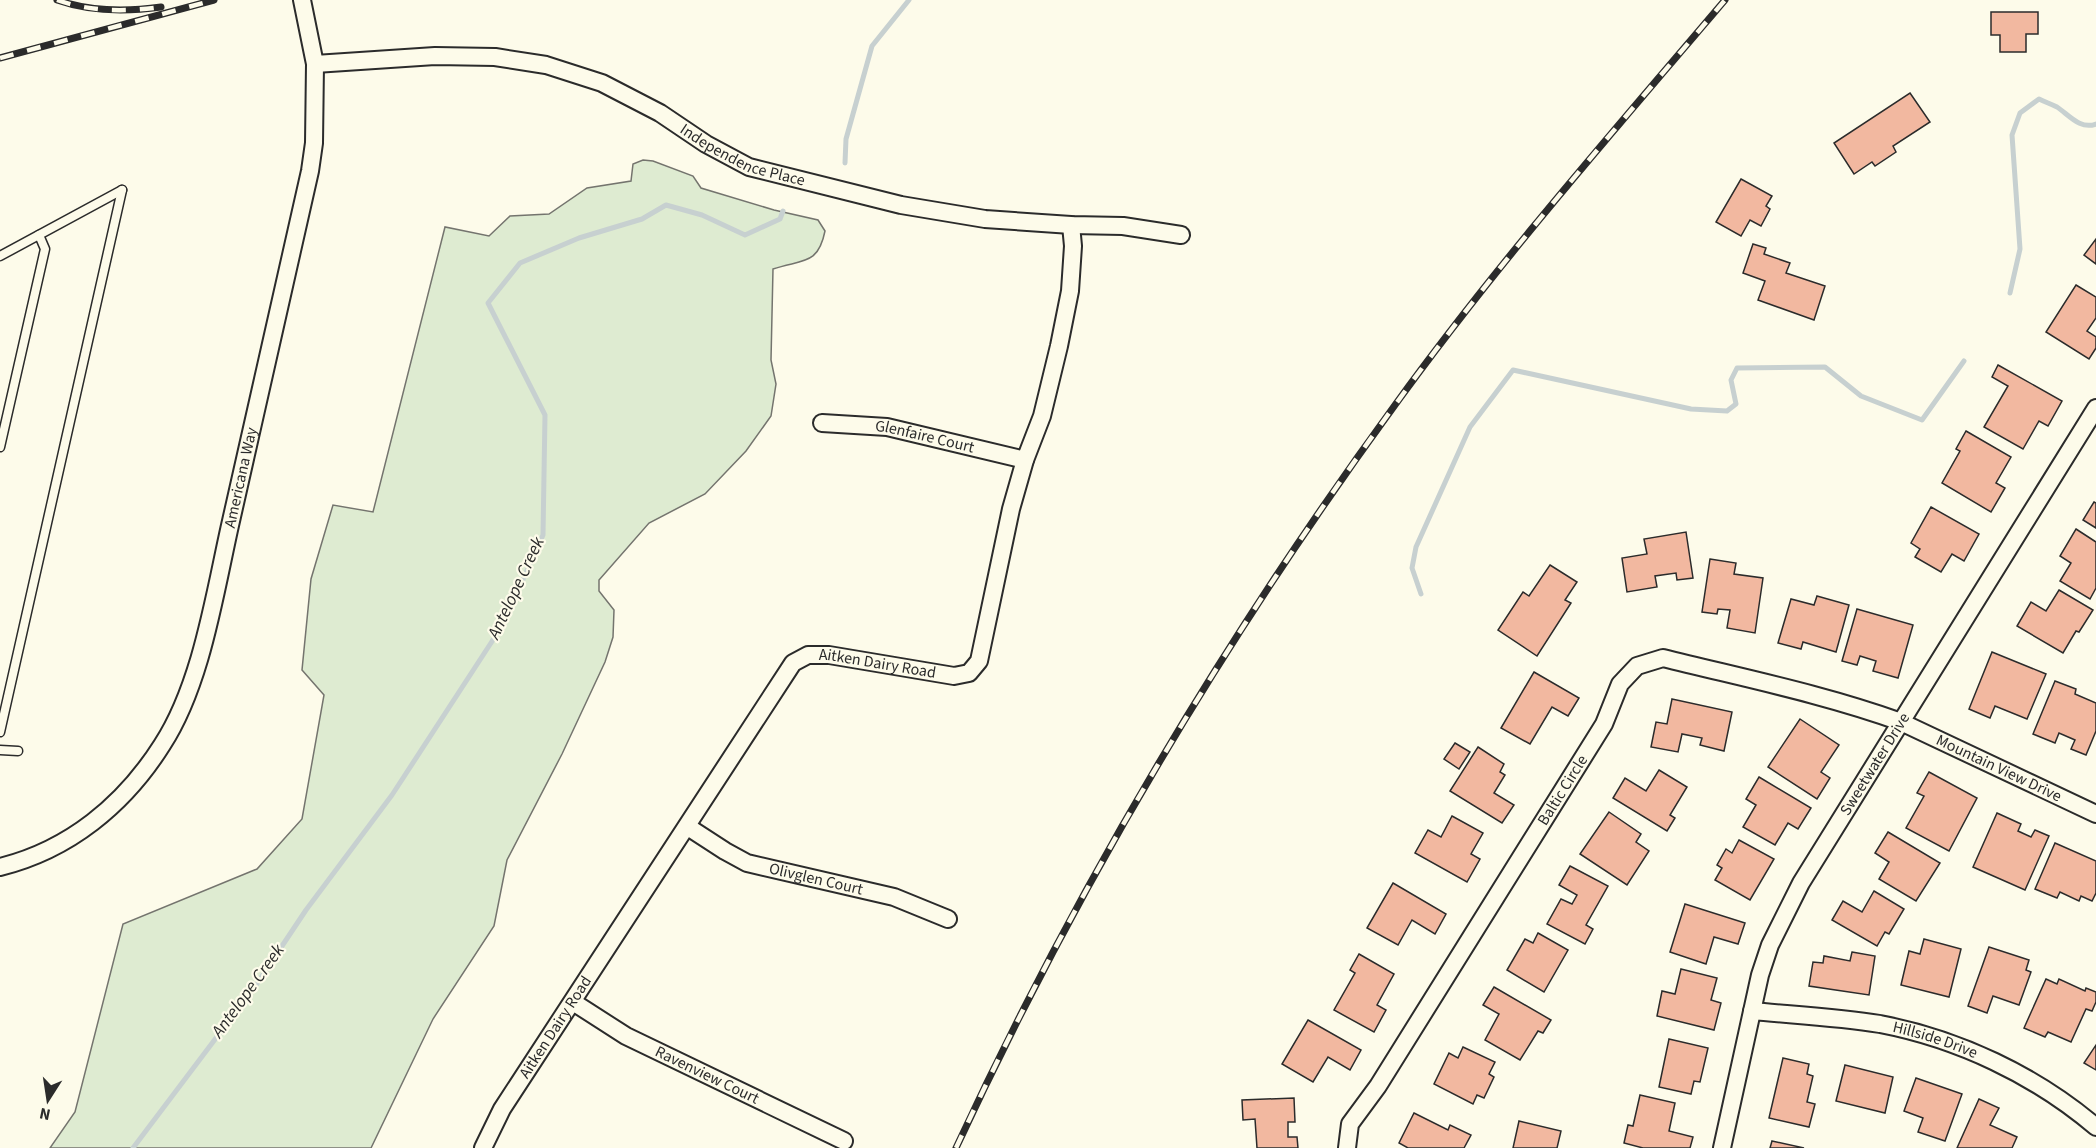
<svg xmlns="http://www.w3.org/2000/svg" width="2096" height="1148" font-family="'Source Sans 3',sans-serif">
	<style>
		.green { fill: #deebd1; stroke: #74746e; stroke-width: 1.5 }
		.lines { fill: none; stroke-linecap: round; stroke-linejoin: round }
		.stream { stroke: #c7d0d0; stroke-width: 5 }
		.building { fill: #f2b8a0; stroke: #2b2b2b; stroke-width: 1.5 }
		.lane-casing { stroke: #2b2b2b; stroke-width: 11 }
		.street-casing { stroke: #2b2b2b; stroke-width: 20 }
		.lane { stroke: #fdfbea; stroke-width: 8 }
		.street { stroke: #fdfbea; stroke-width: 16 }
		.rail-casing { stroke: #2b2b2b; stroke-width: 7 }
		.rail { stroke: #fdfbea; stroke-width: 4.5; stroke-dasharray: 14; stroke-linecap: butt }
		.labels { text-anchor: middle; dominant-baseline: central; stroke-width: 4.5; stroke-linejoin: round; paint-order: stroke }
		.street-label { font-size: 16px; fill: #2b2b2b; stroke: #fdfbea }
		.water-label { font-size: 18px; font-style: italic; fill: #2b2b2b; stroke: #fdfbea }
	</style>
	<rect width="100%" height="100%" fill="#fdfbea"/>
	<path class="green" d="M 643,160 L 653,161 L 693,176 L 701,188 L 774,210 L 818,220 L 825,231 C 818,266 802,259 773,269 L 771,360 L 776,384 L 771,416 L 746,451 L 705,494 L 649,523 L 599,580 L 599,591 L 614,610 L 613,637 L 605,662 L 562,754 L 507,860 L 494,926 L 433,1019 L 371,1148 L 50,1148 L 75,1112 L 123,924 L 257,869 L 302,819 L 324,695 L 302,670 L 311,579 L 333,505 L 373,512 L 445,227 L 489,236 L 510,216 L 549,214 L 587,188 L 631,181 L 633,164 Z"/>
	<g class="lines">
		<g class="stream">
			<polyline points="845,163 846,139 872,46 909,0"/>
			<path d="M 2010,293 L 2020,249 L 2012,135 L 2020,113 L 2039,99 C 2045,102 2051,104 2057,107 C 2069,115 2080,130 2096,124"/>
			<polyline points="1421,594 1412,568 1416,547 1470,427 1513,370 1691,409 1727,411 1736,404 1731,380 1737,368 1825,367 1861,396 1922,420 1964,361"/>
			<polyline points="133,1148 256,985 306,910 392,795 502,626 543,535 545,415 488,303 520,263 579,238 642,219 666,205 702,215 745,235 780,219 783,211"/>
		</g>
	</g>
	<g class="building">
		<polygon points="1991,12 2038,12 2038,34 2026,34 2026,52 2000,52 2000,35 1991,35"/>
		<polygon points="1910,93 1930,122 1893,146 1896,152 1875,166 1872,162 1854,174 1834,143"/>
		<polygon points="1741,179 1772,196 1766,206 1770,209 1761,226 1750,220 1741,236 1716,222"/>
		<polygon points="2096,239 2096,264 2084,255"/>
		<polygon points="1753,244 1766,248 1764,254 1790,263 1786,273 1825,286 1814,320 1758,300 1765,281 1743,273"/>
		<polygon points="2076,285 2096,297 2096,318 2087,331 2096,337 2096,348 2089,359 2046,332"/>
		<polygon points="1998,365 2062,401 2048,426 2039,421 2023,449 1984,427 2008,386 1992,377"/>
		<polygon points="1966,431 2011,457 1996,483 2005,488 1991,512 1942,483 1960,451 1956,449"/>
		<polygon points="2094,502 2096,503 2096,528 2083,520"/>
		<polygon points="1931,507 1979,534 1964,561 1952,554 1941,572 1915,557 1920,549 1911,543"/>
		<polygon points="2076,529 2096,542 2096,588 2090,599 2060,581 2071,563 2060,556"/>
		<polygon points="1686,532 1693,578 1677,580 1676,573 1655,576 1657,587 1627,592 1622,558 1647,554 1644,539"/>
		<polygon points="1710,559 1736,563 1734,574 1763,578 1755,633 1727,628 1730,610 1718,609 1717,614 1702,612"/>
		<polygon points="1550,565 1577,582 1565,600 1571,603 1537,656 1498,630 1523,592 1529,596"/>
		<polygon points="2059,590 2093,610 2079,632 2076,631 2063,653 2017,626 2031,602 2046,611"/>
		<polygon points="1817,596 1849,605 1836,652 1803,642 1801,649 1778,643 1791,599 1814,605"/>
		<polygon points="1857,609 1913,625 1898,678 1873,671 1876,661 1860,656 1857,665 1842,661"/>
		<polygon points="1992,652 2046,674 2027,719 1995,706 1990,718 1969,709"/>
		<polygon points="1534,672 1579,698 1568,716 1552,707 1530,744 1501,728"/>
		<polygon points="2055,681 2076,689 2075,694 2096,703 2096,731 2086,755 2071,749 2075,740 2059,733 2055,743 2033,734"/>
		<polygon points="1672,699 1732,712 1724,751 1700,745 1702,738 1682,734 1678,752 1651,747 1656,722 1667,724"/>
		<polygon points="1800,719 1839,745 1821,772 1830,778 1817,799 1768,767"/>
		<polygon points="1455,743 1470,752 1459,769 1444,759"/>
		<polygon points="1478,747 1504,764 1500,772 1505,775 1494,793 1514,805 1502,823 1450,791"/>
		<polygon points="1659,770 1687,787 1670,815 1675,818 1667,831 1613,798 1625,778 1646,791"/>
		<polygon points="1929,772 1977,798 1949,851 1906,828 1924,796 1917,793"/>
		<polygon points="1759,777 1811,808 1798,829 1788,823 1775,845 1743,827 1756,805 1746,799"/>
		<polygon points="1609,812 1641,834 1636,842 1649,851 1627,885 1580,854"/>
		<polygon points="1997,813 2021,824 2018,831 2031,837 2035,830 2049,836 2025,890 1973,867"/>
		<polygon points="1452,816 1483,833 1471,854 1480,859 1467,882 1415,853 1428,830 1441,837"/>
		<polygon points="1888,832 1940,863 1916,901 1879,879 1889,862 1875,853"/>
		<polygon points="1739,840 1774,859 1750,900 1715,880 1722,868 1717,865 1726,849 1732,853"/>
		<polygon points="2055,843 2096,861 2096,893 2092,901 2081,896 2079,901 2060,892 2057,898 2035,889"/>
		<polygon points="1570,866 1608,886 1586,925 1593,929 1585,944 1547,924 1561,899 1572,904 1577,895 1559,885"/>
		<polygon points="1393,883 1446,914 1435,934 1412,920 1398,945 1367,928"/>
		<polygon points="1874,891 1904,909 1889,934 1885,932 1877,946 1832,920 1843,901 1862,912"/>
		<polygon points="1685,904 1745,923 1738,944 1714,937 1706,964 1670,952"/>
		<polygon points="1538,933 1568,950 1544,992 1507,970 1525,939 1533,943"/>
		<polygon points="1924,939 1961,949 1949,997 1901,985 1909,951 1920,954"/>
		<polygon points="1989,947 2029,960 2026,970 2031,972 2019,1005 1993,996 1987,1013 1968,1006"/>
		<polygon points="1852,952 1875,956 1869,995 1809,986 1813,962 1823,963 1824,956 1850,961"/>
		<polygon points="1359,954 1394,974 1377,1005 1386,1010 1374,1032 1334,1010 1355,973 1350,970"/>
		<polygon points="1681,969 1717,978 1711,1000 1721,1003 1714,1030 1657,1016 1662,991 1675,994"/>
		<polygon points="2046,979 2057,984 2059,979 2085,991 2086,988 2096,992 2096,1002 2092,1011 2086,1009 2071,1042 2048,1032 2045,1037 2024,1028"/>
		<polygon points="1494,987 1551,1020 1543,1033 1538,1031 1520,1060 1485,1040 1499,1014 1483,1005"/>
		<polygon points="1308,1020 1361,1050 1350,1070 1328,1057 1313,1082 1282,1064"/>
		<polygon points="1669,1039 1708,1048 1700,1082 1694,1081 1691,1094 1659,1087"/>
		<polygon points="2096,1045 2096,1070 2084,1063"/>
		<polygon points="1463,1047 1495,1062 1489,1074 1494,1077 1484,1098 1477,1095 1473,1104 1434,1084 1449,1053 1458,1058"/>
		<polygon points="1783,1058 1809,1064 1807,1074 1813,1076 1807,1102 1815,1104 1809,1127 1769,1118"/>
		<polygon points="1845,1065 1893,1077 1885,1113 1836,1101"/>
		<polygon points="1916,1078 1962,1094 1945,1141 1918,1132 1923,1118 1904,1111"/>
		<polygon points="1640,1095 1675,1103 1669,1131 1693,1137 1690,1148 1643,1148 1624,1143 1628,1125 1633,1126"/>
		<polygon points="1294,1098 1295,1122 1288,1122 1288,1137 1297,1137 1298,1148 1257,1148 1255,1119 1243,1120 1242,1100"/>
		<polygon points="1979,1099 1999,1108 1990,1125 2017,1137 2012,1148 1957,1148"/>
		<polygon points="1414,1113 1448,1130 1450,1125 1471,1135 1464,1148 1408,1148 1399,1143"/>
		<polygon points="1519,1121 1561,1131 1557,1148 1513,1148"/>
		<polygon points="1772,1141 1804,1148 1770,1148"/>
	</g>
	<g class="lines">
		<g class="lane-casing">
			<g id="lane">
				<polyline points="0,256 122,190"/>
				<polyline points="0,447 45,249 39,235"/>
				<polyline points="0,732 122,190"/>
				<polyline points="0,750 18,751"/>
			</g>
		</g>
		<g class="street-casing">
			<g id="street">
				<path id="s1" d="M 315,64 L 435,56 L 495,57 L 546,65 L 602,83 L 660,113 L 706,144 L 749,167 L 901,205 L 985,219 L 1071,225 L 1123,226 L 1181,235"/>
				<path id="s2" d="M 822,423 L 887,427 L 1025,460"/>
				<path id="s3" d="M 688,827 L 725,851 L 747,863 L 894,897 L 948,919"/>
				<path id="s4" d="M 0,867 C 69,850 124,805 162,745 C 202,684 215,591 231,521 C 257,404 284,288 310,171 L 314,143 L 315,64 L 302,0"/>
				<path id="s5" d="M 573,1002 L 626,1036 L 844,1141"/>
				<path id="s6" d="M 1752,1011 C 1794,1015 1838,1017 1880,1024 C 1958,1039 2035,1075 2096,1127"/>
				<path id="s7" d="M 483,1148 L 502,1109 L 793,663 L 808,655 L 829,655 L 954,676 L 969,673 L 979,661 L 1011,509 L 1025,460 L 1042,416 L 1059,346 L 1070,291 L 1073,246 L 1071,225"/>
				<path id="s8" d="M 1347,1148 L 1350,1124 L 1378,1086 L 1604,724 L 1620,684 L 1637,666 L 1663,658 C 1743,678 1823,694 1901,722 L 2096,814"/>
				<path id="s9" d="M 1722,1148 L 1760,975 L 1770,945 L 1801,883 L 2096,408"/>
			</g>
		</g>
		<use href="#lane" class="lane"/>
		<use href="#street" class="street"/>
		<g class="rail-casing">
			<g id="rail">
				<path d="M 57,0 C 91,12 125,12 161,7"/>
				<polyline points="0,58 214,0"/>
				<path d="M 956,1148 C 1077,887 1225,638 1395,405 C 1497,264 1612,133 1725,0"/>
			</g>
		</g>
		<use href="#rail" class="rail"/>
	</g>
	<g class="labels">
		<g class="street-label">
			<text stroke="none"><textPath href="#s1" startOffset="450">Independence Place</textPath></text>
			<text stroke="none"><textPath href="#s2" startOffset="104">Glenfaire Court</textPath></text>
			<text stroke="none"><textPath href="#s4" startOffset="488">Americana Way</textPath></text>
			<text stroke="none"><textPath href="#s7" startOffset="663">Aitken Dairy Road</textPath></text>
			<text stroke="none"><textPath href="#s9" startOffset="418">Sweetwater Drive</textPath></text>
			<text stroke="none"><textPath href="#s8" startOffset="948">Mountain View Drive</textPath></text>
			<text stroke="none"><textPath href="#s8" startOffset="420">Baltic Circle</textPath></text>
			<text stroke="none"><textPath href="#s3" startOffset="140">Olivglen Court</textPath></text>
			<text stroke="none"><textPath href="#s7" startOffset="141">Aitken Dairy Road</textPath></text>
			<text stroke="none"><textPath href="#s6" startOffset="186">Hillside Drive</textPath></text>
			<text stroke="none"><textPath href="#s5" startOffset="153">Ravenview Court</textPath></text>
		</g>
		<g class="water-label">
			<text transform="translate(516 588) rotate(-65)">Antelope Creek</text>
			<text transform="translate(248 991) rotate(-54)">Antelope Creek</text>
		</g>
	</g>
	<g transform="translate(48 1100) rotate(192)" stroke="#fdfbea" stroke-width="4.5" paint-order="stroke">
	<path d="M0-4.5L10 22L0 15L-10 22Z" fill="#2b2b2b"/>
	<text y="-9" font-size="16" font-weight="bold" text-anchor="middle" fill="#2b2b2b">N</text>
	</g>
</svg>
